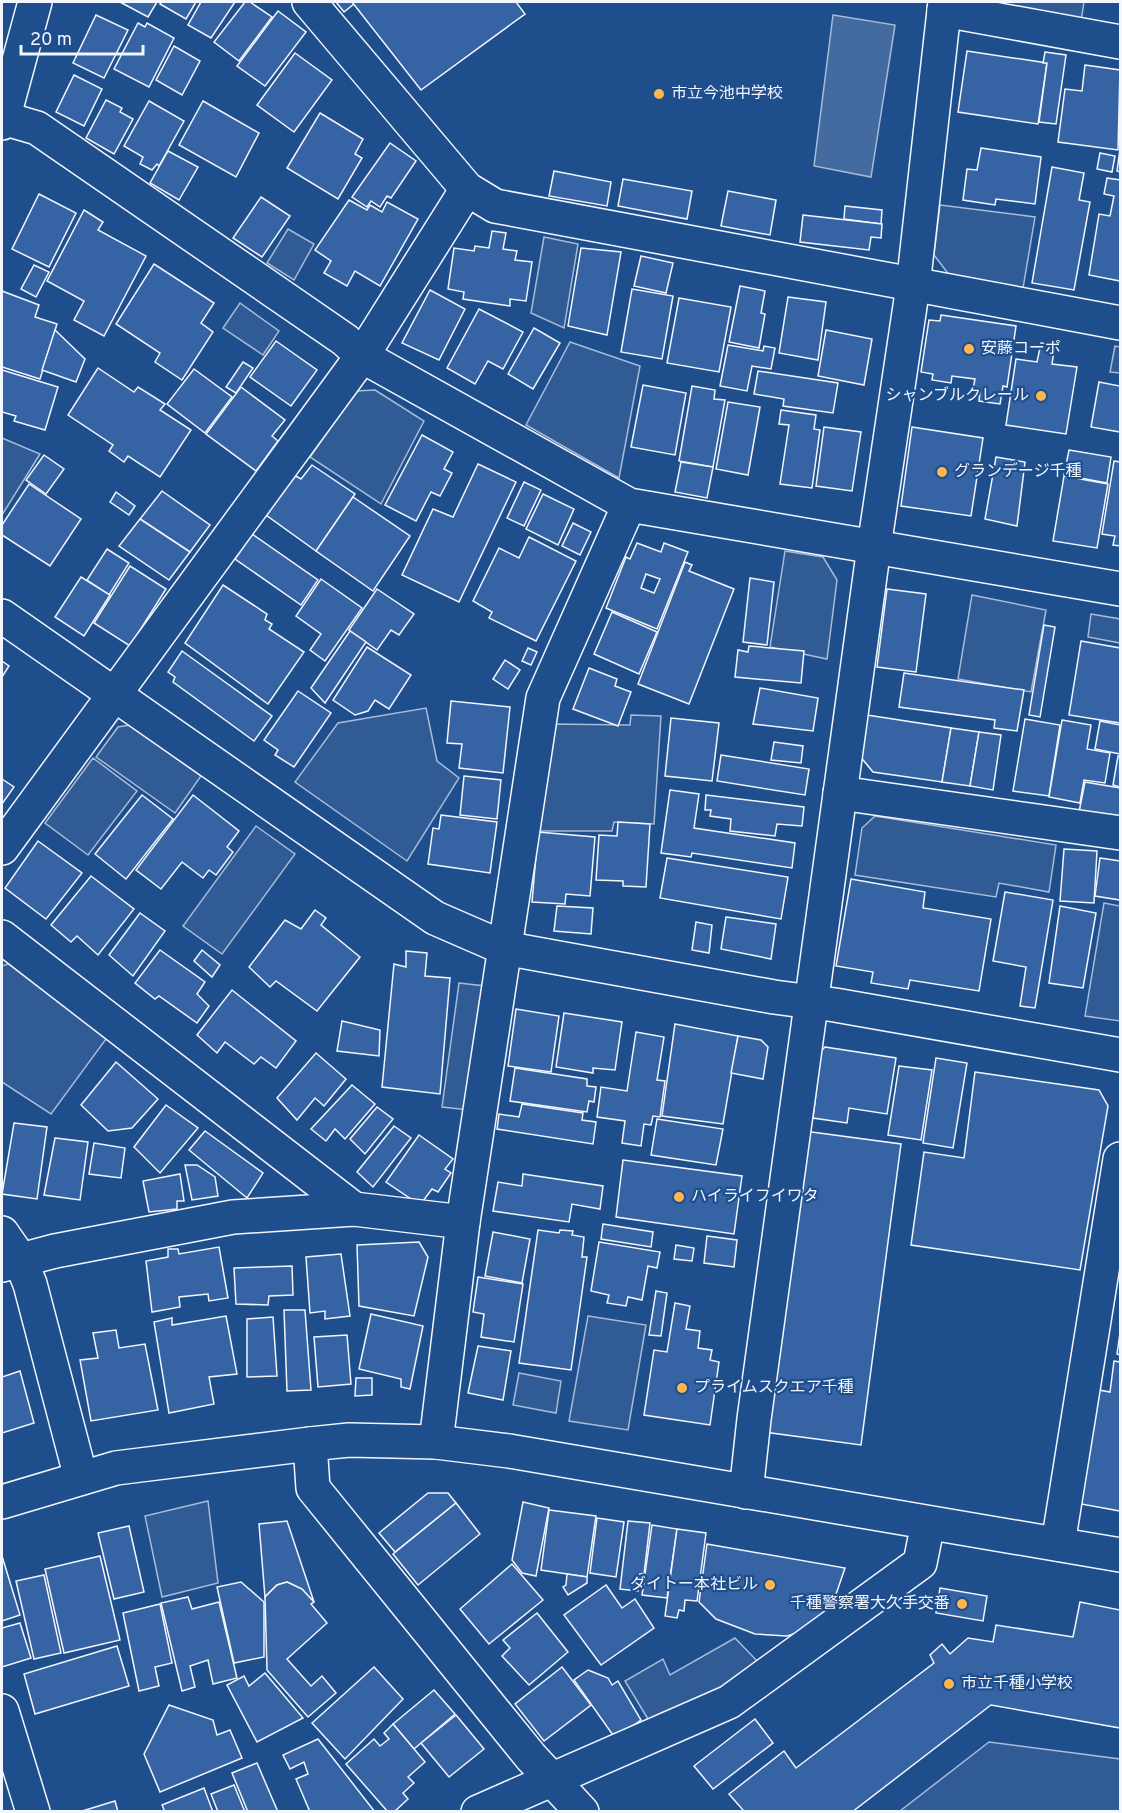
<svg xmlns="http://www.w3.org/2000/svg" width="1122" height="1813" font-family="Overpass,'Noto Sans JP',sans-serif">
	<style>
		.built { fill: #305b95; stroke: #a8bbd7; stroke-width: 1.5 }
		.water { fill: #446ba0; stroke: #a8bbd7; stroke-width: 1.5 }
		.building { fill: #3563a3; stroke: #f2f6ff; stroke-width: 1.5; fill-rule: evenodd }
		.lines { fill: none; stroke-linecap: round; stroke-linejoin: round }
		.minor-casing { stroke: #f2f6ff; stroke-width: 36 }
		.minor { stroke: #1f4e8c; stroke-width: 33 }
		.poi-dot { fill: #ffb74d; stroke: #1f4e8c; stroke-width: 2 }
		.labels { text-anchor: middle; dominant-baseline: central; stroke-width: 4.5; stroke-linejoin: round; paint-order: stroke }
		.poi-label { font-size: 16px; fill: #f2f6ff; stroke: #1f4e8c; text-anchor: start }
	</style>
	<rect width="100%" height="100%" fill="#1f4e8c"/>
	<g class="built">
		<polygon points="982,2 1084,2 1081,21"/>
		<polygon points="940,205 1035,217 1022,294 950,276 934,255"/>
		<polygon points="288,229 314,244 294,280 267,263"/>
		<polygon points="544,237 578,244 564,328 531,313"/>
		<polygon points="240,303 279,331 263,355 223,328"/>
		<polygon points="570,342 640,366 619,478 526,425"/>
		<polygon points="1115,346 1120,347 1120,373 1110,372"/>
		<polygon points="375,390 424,421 381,504 310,457 356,391"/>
		<polygon points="2,438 40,454 2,515"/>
		<polygon points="785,551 823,557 837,580 827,659 770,647"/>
		<polygon points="972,595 1046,610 1031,692 958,679"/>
		<polygon points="1091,614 1120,619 1120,643 1088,637"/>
		<polygon points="426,708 437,761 459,778 407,861 295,782 338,723"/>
		<polygon points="631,715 661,716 654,824 614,822 612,831 534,831 552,724 630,725"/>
		<polygon points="130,725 201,776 175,813 96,757 118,727"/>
		<polygon points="93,758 137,791 88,855 45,823"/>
		<polygon points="875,816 1056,845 1049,892 999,883 996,897 855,875 862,828"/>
		<polygon points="256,826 295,854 222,954 183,926"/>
		<polygon points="1104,903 1120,906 1120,1021 1085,1016"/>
		<polygon points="14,962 109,1035 51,1114 2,1082 2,966"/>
		<polygon points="459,983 485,986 469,1110 442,1107"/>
		<polygon points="588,1316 646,1325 628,1430 569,1421"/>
		<polygon points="519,1373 561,1381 556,1413 513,1405"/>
		<polygon points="208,1501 218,1583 162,1597 145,1516"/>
		<polygon points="735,1638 761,1665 681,1713 651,1724 625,1681 663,1659 670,1675"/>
		<polygon points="989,1742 1120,1759 1120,1811 900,1811"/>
	</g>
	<polygon class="water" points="833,15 895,25 871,177 814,166"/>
	<g class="building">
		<polygon points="120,2 157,2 148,17"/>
		<polygon points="162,2 196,2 186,19 160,4"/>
		<polygon points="201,2 235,2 211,38 188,25"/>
		<polygon points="245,2 250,2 272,17 239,61 214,42"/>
		<polygon points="336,2 352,2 354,4 344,12"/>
		<polygon points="352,2 516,2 525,14 421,90"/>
		<polygon points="278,11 306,32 265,86 237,66"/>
		<polygon points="96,15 128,30 104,78 73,63"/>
		<polygon points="138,23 145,27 147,23 174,38 149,87 114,69"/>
		<polygon points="174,46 200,61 182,95 156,80"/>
		<polygon points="967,51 1047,63 1038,124 958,112"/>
		<polygon points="1045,52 1066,55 1056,124 1039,122 1047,63 1043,63"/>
		<polygon points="295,53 332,80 294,132 257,105"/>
		<polygon points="1085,65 1120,70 1118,150 1058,142 1065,89 1082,91"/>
		<polygon points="74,75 102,89 84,126 56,112"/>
		<polygon points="106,100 122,108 120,112 133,119 114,154 86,138"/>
		<polygon points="149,101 184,121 159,166 157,164 152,170 140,164 143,157 124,146"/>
		<polygon points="203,101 259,133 236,177 179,145"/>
		<polygon points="320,113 363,139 355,154 362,158 338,199 287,168"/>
		<polygon points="390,143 416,161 391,198 387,196 380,207 371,201 367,207 352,197"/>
		<polygon points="981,148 1041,157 1035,204 996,199 995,205 963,200 967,169 977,170"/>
		<polygon points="1120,149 1120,172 1117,171"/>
		<polygon points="168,151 198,167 179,200 150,183"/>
		<polygon points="1100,153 1115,156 1112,172 1097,169"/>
		<polygon points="1052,167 1084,173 1079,200 1090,202 1074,290 1032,283"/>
		<polygon points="554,171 611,182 607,206 549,196"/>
		<polygon points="1107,178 1120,180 1120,281 1089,275 1099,214 1110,216 1114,196 1104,194"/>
		<polygon points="623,179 692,191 687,219 618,206"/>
		<polygon points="728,191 776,200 770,235 721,226"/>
		<polygon points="39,194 76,213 49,267 12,249"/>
		<polygon points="261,197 290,216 262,257 233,238"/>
		<polygon points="349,200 367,210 370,205 382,212 387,202 418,219 380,286 355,271 347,286 324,273 331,261 315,250"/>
		<polygon points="845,206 882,210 881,224 844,219"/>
		<polygon points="84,210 103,222 98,230 146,256 104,336 74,320 84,301 47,281"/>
		<polygon points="803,215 882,224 881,238 871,237 869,250 800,242"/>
		<polygon points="492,231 506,233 503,249 517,251 515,260 532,262 526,301 510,299 510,306 463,299 464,292 448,289 454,248 474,251 475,246 489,248"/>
		<polygon points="581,248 621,252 607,335 568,326"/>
		<polygon points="641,256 673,263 666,293 634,286"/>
		<polygon points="154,264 214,303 201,323 213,332 182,380 155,362 160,353 116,324"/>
		<polygon points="34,265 49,272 36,297 21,289"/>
		<polygon points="740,286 765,291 761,313 765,314 759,348 729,342"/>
		<polygon points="632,289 673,296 662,359 621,352"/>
		<polygon points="430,290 465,309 439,360 402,343"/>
		<polygon points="2,291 39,305 35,317 57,324 40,379 2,367"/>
		<polygon points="788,297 826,302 818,360 779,353"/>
		<polygon points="679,298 731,307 719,372 667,363"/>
		<polygon points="479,309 523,332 503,369 488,361 475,384 447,368"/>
		<polygon points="941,315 1016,326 1007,387 1003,386 1000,404 979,401 980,390 973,389 975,379 952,376 951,383 932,380 933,374 921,372 929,320 940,321"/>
		<polygon points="534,328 560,343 533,389 508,374"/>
		<polygon points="55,330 85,359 76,382 42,370"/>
		<polygon points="826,330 872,339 864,385 818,376"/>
		<polygon points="276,341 317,370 291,406 250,377"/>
		<polygon points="1041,343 1055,345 1052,364 1077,367 1066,434 1006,425 1016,359 1037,362"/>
		<polygon points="728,345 763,351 764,346 775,348 771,369 752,366 747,391 720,386"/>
		<polygon points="243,362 253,368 236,393 226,387"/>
		<polygon points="98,368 134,392 138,387 165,404 160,410 191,430 160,477 128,456 124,462 109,451 113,445 68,415"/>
		<polygon points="194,369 232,397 205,433 167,404"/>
		<polygon points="2,370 58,387 45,430 14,421 16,416 2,412"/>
		<polygon points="758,371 838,383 833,413 783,406 784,399 754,394"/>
		<polygon points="1099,382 1120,386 1120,432 1091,427"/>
		<polygon points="643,385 686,393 675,455 631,447"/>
		<polygon points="692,386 715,390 714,399 725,400 713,467 679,461"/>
		<polygon points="241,387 285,420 272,436 278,441 256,471 206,434"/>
		<polygon points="728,402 760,407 748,475 716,469"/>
		<polygon points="781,410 816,415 814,429 820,430 812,488 780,484 789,425 779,424"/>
		<polygon points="824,427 861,432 852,491 816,486"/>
		<polygon points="912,427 983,438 971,516 901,506"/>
		<polygon points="422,435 453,452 444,469 452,473 440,496 431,492 416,521 385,505"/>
		<polygon points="1069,450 1111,457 1107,483 1064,475"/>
		<polygon points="44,455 64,469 46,494 26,480"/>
		<polygon points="996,457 1025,462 1017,526 985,519"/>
		<polygon points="1114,461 1120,462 1120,546 1113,545 1115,536 1102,534"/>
		<polygon points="681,462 713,467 707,498 675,492"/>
		<polygon points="478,464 516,482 459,602 402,575 433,509 453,517"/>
		<polygon points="312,465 355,494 316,551 266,515 294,475 301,479"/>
		<polygon points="1064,476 1108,484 1097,548 1053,541"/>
		<polygon points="524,482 541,490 524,526 507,518"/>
		<polygon points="29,484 81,519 50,566 2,535 2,525"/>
		<polygon points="162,491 210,525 190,552 140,519"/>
		<polygon points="116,492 135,506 129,515 110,502"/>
		<polygon points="543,494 574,509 558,545 526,529"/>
		<polygon points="353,497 410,536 373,591 316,551"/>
		<polygon points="140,519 190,552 169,580 119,546"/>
		<polygon points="573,523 591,532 580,555 562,546"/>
		<polygon points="252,534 318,580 301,605 235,559"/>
		<polygon points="529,537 576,561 536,641 489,618 492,612 473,601 499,548 519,558"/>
		<path d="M 637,543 L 661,552 L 664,543 L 688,552 L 657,629 L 606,608 L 626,557 L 630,559 ZM 646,574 L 660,579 L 654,593 L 641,588 Z"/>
		<polygon points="107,549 129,563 109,595 87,580"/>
		<polygon points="685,562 692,565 689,571 734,589 689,704 638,684"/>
		<polygon points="130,566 166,589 130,646 94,623"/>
		<polygon points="81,577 110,595 84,636 55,617"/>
		<polygon points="750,578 774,582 767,645 743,642"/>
		<polygon points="321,579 362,608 325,661 310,650 321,634 296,616"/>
		<polygon points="223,585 267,614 265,620 272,624 269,629 304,652 268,704 185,643"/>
		<polygon points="377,589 414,614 399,635 391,630 377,650 349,630"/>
		<polygon points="887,589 926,594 916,672 877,667"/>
		<polygon points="612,612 657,632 639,674 594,654"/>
		<polygon points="1044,625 1055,627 1040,717 1029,715"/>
		<polygon points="350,631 366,642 325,703 311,688"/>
		<polygon points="1081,641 1120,648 1120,723 1069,715"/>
		<polygon points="749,646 804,651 801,683 735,677 738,650 748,652"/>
		<polygon points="367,647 411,675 389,709 375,700 368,711 355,715 333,700"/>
		<polygon points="528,648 537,652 531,665 522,661"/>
		<polygon points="182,651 272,716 254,741 173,682 175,677 168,672"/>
		<polygon points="505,660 520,670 508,689 493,679"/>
		<polygon points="2,661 9,666 2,677"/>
		<polygon points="589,668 617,679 615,686 631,692 618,726 573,709"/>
		<polygon points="904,673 1024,690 1017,731 994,728 995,720 899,707"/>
		<polygon points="760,688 818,698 813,731 753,724"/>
		<polygon points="298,691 331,713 294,767 275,755 278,750 264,740"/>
		<polygon points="451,701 510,707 503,773 459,768 462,744 447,743"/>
		<polygon points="867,715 951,728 942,782 873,772 859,755"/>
		<polygon points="671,718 719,723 712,781 665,776"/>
		<polygon points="1025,719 1060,725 1049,796 1013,791"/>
		<polygon points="1062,720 1091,725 1087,749 1110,753 1105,783 1084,780 1080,803 1049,797"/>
		<polygon points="1100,721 1120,725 1120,754 1095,749"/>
		<polygon points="951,728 979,732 970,786 942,782"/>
		<polygon points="979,732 1001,735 993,790 970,786"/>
		<polygon points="774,742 803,746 801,763 771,760"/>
		<polygon points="721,755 809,769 805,795 717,781"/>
		<polygon points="1118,756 1120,756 1120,787 1113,785"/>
		<polygon points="464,776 501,780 497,819 460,815"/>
		<polygon points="2,779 14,787 2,804"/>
		<polygon points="1085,782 1120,788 1120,820 1079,812"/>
		<polygon points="670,790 699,794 694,828 795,843 792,868 692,853 691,857 661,853"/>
		<polygon points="142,795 173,819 126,879 95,854"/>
		<polygon points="193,795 239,831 227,847 233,852 216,875 209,870 203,878 182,862 161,889 136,870"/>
		<polygon points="706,795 804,807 802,826 777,824 775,836 730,831 731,819 710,816 711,810 705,810"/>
		<polygon points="441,815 497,822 490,873 428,864 433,828 439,829"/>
		<polygon points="618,822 650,824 646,887 623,886 623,881 596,880 599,835 617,836"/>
		<polygon points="538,832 595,837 590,896 566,894 565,904 532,902"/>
		<polygon points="38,841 82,873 46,919 5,888"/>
		<polygon points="1064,849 1097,851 1094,903 1060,901"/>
		<polygon points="667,858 788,877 781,919 660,898"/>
		<polygon points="1100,858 1120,861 1120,900 1095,896"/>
		<polygon points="91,876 134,909 98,955 77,936 71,942 51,925"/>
		<polygon points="851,879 925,892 923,908 991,919 979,991 910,980 908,989 871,983 873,972 836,966"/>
		<polygon points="1005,892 1053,900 1035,1008 1020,1006 1026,967 993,961"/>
		<polygon points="557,906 593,908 591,934 554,931"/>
		<polygon points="1060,906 1096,913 1083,988 1049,983"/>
		<polygon points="315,910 326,918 321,925 360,957 317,1011 276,981 270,987 249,967 285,920 301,929"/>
		<polygon points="140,913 165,931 133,976 109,955"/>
		<polygon points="726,917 776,924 771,959 721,949"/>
		<polygon points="696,922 712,925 709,953 692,950"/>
		<polygon points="160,950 205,982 197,994 209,1006 197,1023 159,996 155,999 135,983"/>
		<polygon points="202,950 220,965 212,977 194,961"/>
		<polygon points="406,951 427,953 425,976 450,978 440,1094 382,1087 394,964 406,967"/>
		<polygon points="232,990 296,1041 276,1068 261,1057 254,1064 225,1042 217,1053 197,1035"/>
		<polygon points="516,1009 559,1016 551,1072 508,1066"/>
		<polygon points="564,1013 622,1022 615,1070 593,1068 593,1073 556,1067"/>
		<polygon points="342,1021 380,1030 379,1056 337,1051"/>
		<polygon points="675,1024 738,1036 723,1124 662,1116"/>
		<polygon points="636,1032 664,1037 657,1080 665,1081 660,1117 653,1116 651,1125 644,1124 641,1146 622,1143 625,1121 597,1117 601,1087 627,1091"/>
		<polygon points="738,1036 761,1040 768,1047 763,1079 731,1073"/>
		<polygon points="825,1047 896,1058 887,1114 849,1108 847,1123 813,1118 821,1051"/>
		<polygon points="316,1053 346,1079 324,1106 315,1098 297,1120 277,1098"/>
		<polygon points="936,1058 967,1063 953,1148 923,1143"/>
		<polygon points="116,1062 158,1099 132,1128 108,1131 81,1105"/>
		<polygon points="899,1066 932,1070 921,1140 888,1135"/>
		<polygon points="515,1068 587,1079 587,1086 596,1087 594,1102 589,1101 587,1112 510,1101"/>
		<polygon points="975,1072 1099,1090 1108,1106 1080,1270 911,1245 924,1152 964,1158"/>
		<polygon points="352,1085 375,1104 345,1139 335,1129 326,1141 311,1129"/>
		<polygon points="522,1104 583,1113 582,1120 596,1122 593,1144 497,1129 499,1114 519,1117"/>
		<polygon points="166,1105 198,1128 160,1173 134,1147"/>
		<polygon points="377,1107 393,1119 365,1154 350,1139"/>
		<polygon points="657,1119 723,1129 716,1165 651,1155"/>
		<polygon points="14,1123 47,1127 37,1199 2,1194"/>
		<polygon points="394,1126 411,1138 373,1187 357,1172"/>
		<polygon points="205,1131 263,1173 247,1198 189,1150"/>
		<polygon points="804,1131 901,1144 861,1445 764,1432"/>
		<polygon points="419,1135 453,1159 445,1169 451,1173 438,1192 432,1189 420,1205 386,1182"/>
		<polygon points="55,1138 88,1142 80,1200 44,1195"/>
		<polygon points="94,1143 125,1148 121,1178 89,1174"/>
		<polygon points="623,1160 742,1176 734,1234 616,1217"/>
		<polygon points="185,1165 197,1165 215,1177 218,1196 192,1200"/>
		<polygon points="180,1174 184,1201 177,1201 177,1209 149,1212 143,1181"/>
		<polygon points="523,1174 603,1186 600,1209 572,1204 569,1222 493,1211 498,1182 522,1186"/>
		<polygon points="603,1224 653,1232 651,1247 601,1239"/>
		<polygon points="538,1230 559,1233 560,1230 573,1231 572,1235 584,1237 582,1257 587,1257 571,1370 519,1363"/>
		<polygon points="493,1232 530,1239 522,1283 485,1276"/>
		<polygon points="707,1236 737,1240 734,1267 704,1263"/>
		<polygon points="419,1242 428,1257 414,1316 359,1306 357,1245"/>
		<polygon points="599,1242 660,1252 657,1268 648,1266 642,1300 628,1297 626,1306 607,1303 609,1295 591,1291"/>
		<polygon points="676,1245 694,1248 692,1261 674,1259"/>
		<polygon points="219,1247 228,1298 209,1301 208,1294 179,1297 180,1307 152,1312 146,1261 168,1257 168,1249 178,1249 179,1254"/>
		<polygon points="341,1254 350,1316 325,1319 325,1311 310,1313 306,1257"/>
		<polygon points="292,1266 293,1295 269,1296 268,1305 236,1304 234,1268"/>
		<polygon points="478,1277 523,1284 514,1342 481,1337 484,1314 473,1312"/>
		<polygon points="656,1291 667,1293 661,1336 649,1335"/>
		<polygon points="675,1303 690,1306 686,1329 700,1331 698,1348 712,1350 710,1360 719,1362 710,1425 644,1415 654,1350 667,1352"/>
		<polygon points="284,1310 305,1310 311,1390 287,1391"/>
		<polygon points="371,1314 423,1326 410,1389 401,1387 401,1379 359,1369"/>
		<polygon points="226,1316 237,1374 209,1377 214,1404 169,1413 154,1322 172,1318 172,1325"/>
		<polygon points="273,1317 277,1376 247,1377 247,1319"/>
		<polygon points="116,1330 119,1348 145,1344 158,1410 91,1421 80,1360 98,1358 93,1333"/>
		<polygon points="1120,1333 1120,1355 1117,1354"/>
		<polygon points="347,1335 351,1384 318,1387 314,1337"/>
		<polygon points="478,1346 511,1351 503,1400 468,1393"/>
		<polygon points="1114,1361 1120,1362 1120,1511 1081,1504 1099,1390 1110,1392"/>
		<polygon points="20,1371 34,1423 2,1433 2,1377"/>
		<polygon points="356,1378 372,1378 372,1395 355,1396"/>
		<polygon points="428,1493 448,1493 456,1503 395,1552 379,1533"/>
		<polygon points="523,1502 549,1508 536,1576 522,1573 512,1560"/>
		<polygon points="456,1503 480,1534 418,1585 393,1554"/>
		<polygon points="549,1510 596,1516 587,1577 541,1570"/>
		<polygon points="597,1518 624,1522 616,1577 590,1573"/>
		<polygon points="287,1521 314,1602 302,1589 287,1582 277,1585 265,1597 259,1524"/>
		<polygon points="628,1521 650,1523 644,1574 640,1574 638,1591 620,1589"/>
		<polygon points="652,1525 677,1529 667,1598 642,1595"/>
		<polygon points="129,1526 144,1592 114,1599 98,1533"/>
		<polygon points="677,1529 706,1533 697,1601 685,1600 684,1611 679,1610 677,1618 665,1616"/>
		<polygon points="707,1544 845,1568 832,1606 819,1618 800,1632 787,1636 755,1634 716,1619 699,1602"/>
		<polygon points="2,1556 20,1615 2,1621"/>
		<polygon points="100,1556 120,1640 64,1653 45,1569"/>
		<polygon points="512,1564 543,1600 489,1644 460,1609"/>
		<polygon points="567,1574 587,1577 587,1583 568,1595 563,1587 566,1585"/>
		<polygon points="44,1575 61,1653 34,1659 16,1581"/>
		<polygon points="241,1582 264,1602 264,1657 234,1663 217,1587"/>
		<polygon points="287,1582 302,1589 314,1602 311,1604 327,1623 287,1659 311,1686 322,1676 336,1693 308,1717 267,1670 265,1597 277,1585"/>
		<polygon points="606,1585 622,1608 635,1599 654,1628 601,1665 564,1615"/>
		<polygon points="940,1588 987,1596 983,1621 936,1613"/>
		<polygon points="188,1597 192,1609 219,1602 237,1678 213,1684 208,1660 190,1666 195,1687 182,1691 161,1603"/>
		<polygon points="1080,1602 1120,1610 1120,1728 991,1705 852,1812 740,1812 743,1810 729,1794 784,1751 796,1768 934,1663 930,1655 942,1644 950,1654 968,1638 993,1642 996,1625 1073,1637"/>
		<polygon points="160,1604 172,1663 155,1667 159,1686 139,1691 123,1613"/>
		<polygon points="537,1613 568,1652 529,1685 502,1656 510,1648 503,1640"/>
		<polygon points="20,1623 31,1658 2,1667 2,1628"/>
		<polygon points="117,1646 129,1686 35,1714 24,1674"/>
		<polygon points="374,1667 403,1699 345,1759 312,1723"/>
		<polygon points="562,1667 591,1705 544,1741 515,1704"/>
		<polygon points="588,1670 608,1678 612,1685 618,1681 641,1720 615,1738 574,1680"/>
		<polygon points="265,1673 303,1718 257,1742 227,1685 244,1676 249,1686"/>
		<polygon points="434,1690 455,1714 414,1749 393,1724"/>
		<polygon points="169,1705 213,1720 217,1735 230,1730 242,1758 160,1792 144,1754"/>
		<polygon points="456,1715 484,1749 449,1777 421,1743"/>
		<polygon points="755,1719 773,1743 713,1789 694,1766"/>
		<polygon points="393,1724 425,1762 408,1777 414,1783 403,1793 408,1799 394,1812 388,1812 346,1764 374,1739 380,1746 389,1739 384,1733"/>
		<polygon points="318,1739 375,1812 310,1812 296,1779 308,1774 304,1762 290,1769 283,1755"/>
		<polygon points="257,1763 278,1812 248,1812 232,1773"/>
		<polygon points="234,1785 245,1812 218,1812 211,1794"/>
		<polygon points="204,1788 213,1812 165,1812 162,1805"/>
		<polygon points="115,1801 118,1812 79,1812"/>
	</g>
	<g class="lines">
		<g class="minor-casing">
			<g id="minor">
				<polyline points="309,2 467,189 495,206 1120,323"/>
				<polyline points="944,10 1120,42"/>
				<polyline points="3,118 37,128 345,340 362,356 629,505 1120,589"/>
				<polyline points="2,123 35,2"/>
				<polyline points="2,616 435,918 504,948 774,997 835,1005 1120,1055"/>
				<polyline points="840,793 1120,833"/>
				<polyline points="2,848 362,356 467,189"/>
				<polyline points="2,937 354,1209"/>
				<polyline points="2,1233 20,1259 30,1284 81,1478"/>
				<polyline points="2,1265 55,1251 233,1217 354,1209 463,1222"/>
				<polyline points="436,1442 463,1222 543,698 629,505"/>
				<polyline points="310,1444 313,1488 531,1757 582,1812"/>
				<polyline points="746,1492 754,1419 874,547 913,286 945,2"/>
				<polyline points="2,1502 116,1468 310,1444 349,1440 436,1442 509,1451 1120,1555"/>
				<polyline points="1058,1544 1120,1159"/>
				<polyline points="2,1711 33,1812"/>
				<polyline points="478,1812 729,1702 920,1563 928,1523"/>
			</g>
		</g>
		<use href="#minor" class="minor"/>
	</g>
	<g class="poi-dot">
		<circle cx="659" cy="94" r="6"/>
		<circle cx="969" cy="349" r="6"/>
		<circle cx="1041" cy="396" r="6"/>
		<circle cx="942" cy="472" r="6"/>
		<circle cx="679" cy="1197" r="6"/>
		<circle cx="682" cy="1388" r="6"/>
		<circle cx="770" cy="1585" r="6"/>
		<circle cx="962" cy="1604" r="6"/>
		<circle cx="949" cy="1684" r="6"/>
	</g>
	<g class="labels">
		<g class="poi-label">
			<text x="671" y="94">市立今池中学校</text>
			<text x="981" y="349">安藤コーポ</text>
			<text x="1029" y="396" text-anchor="end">シャンブルクレール</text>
			<text x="954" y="472">グランデージ千種</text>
			<text x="691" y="1197">ハイライフイワタ</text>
			<text x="694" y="1388">プライムスクエア千種</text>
			<text x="758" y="1585" text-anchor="end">ダイトー本社ビル</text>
			<text x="950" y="1604" text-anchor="end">千種警察署大久手交番</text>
			<text x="961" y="1684">市立千種小学校</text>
		</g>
	</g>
	<rect width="1122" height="1813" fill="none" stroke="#f2f6ff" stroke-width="6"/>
	<path d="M21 45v9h122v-9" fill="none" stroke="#f2f6ff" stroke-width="3"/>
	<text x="30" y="45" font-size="18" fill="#f2f6ff" stroke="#1f4e8c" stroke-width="4.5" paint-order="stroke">20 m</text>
</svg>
